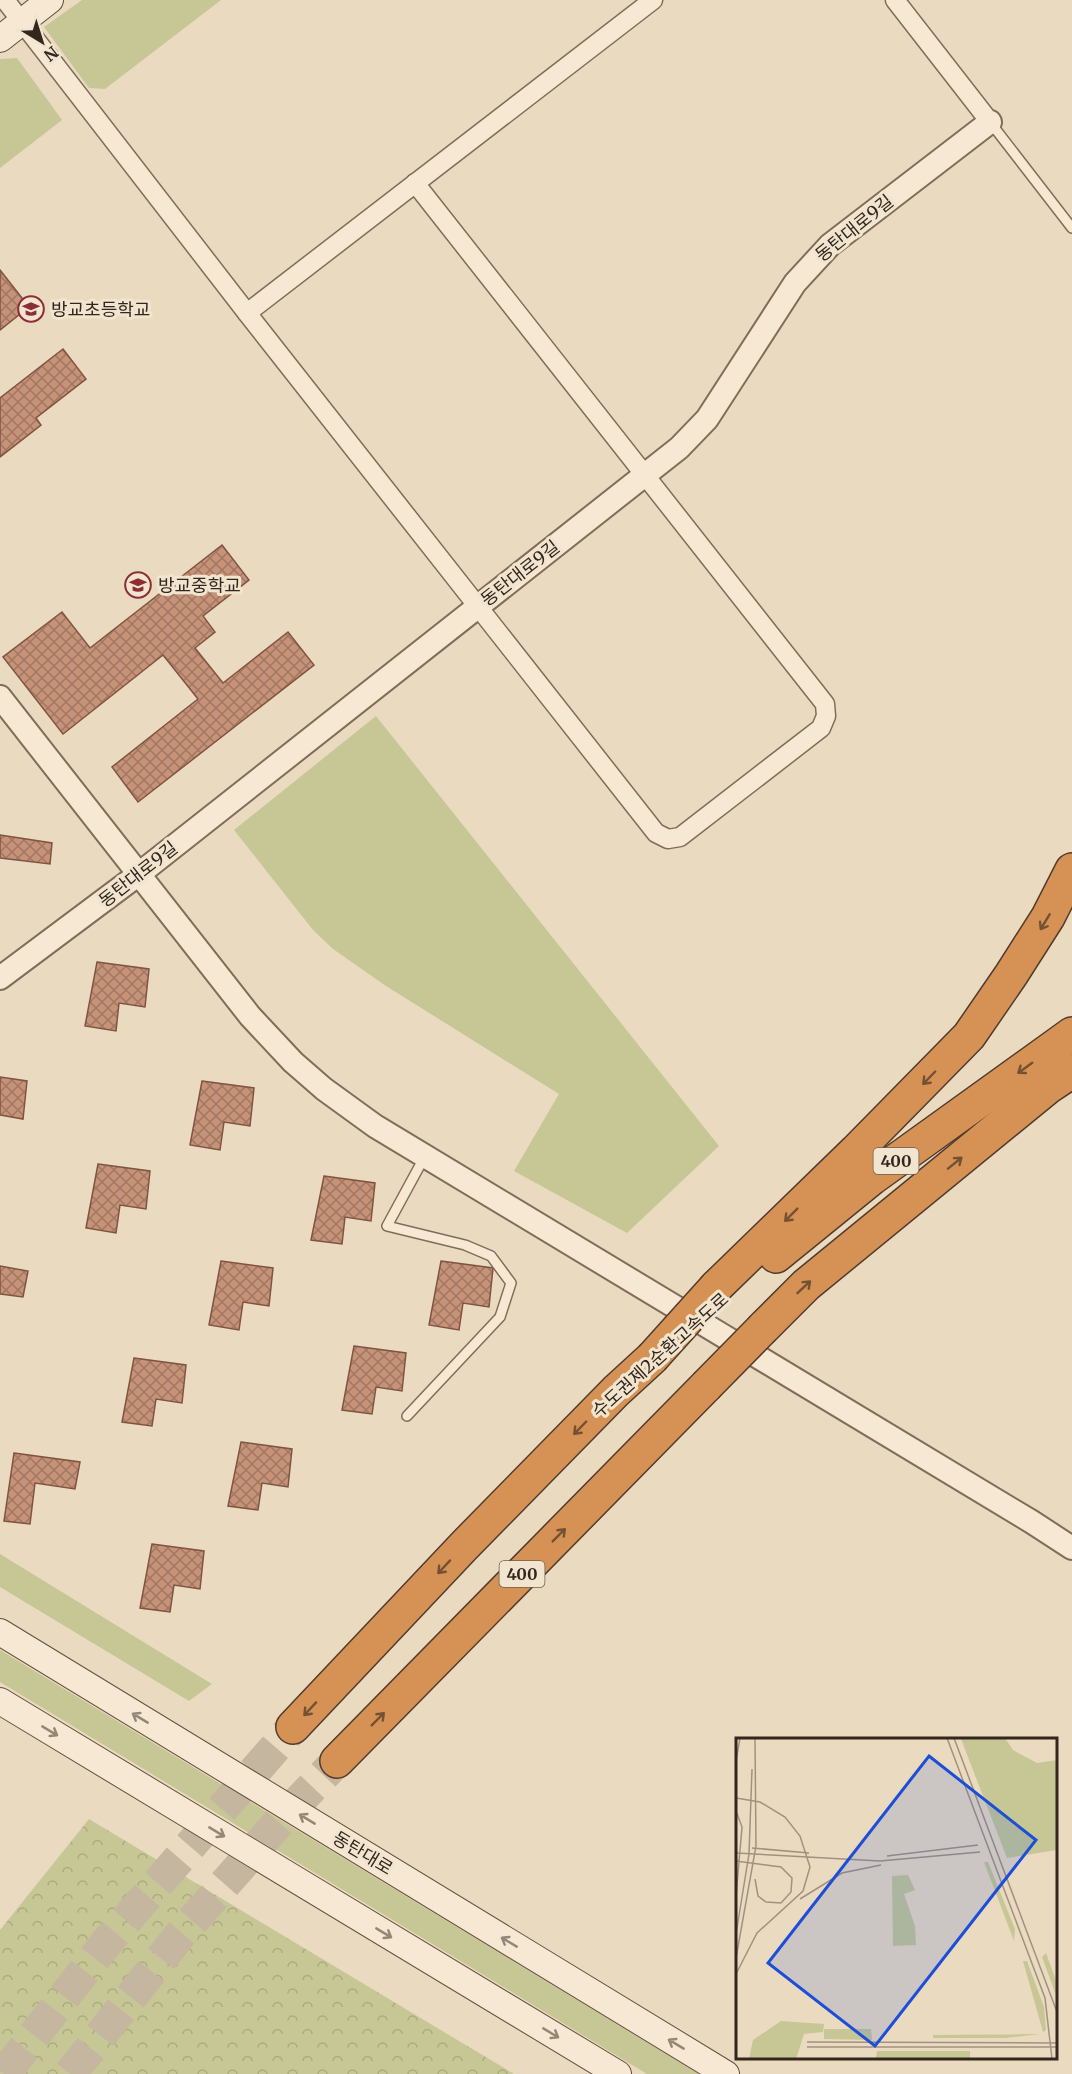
<svg xmlns="http://www.w3.org/2000/svg" width="1072" height="2074" font-family="Merriweather,'Noto Sans KR',serif">
	<style>
		.green { fill: #c6c795 }
		.forest { fill: url(#forest-crowns) }
		.building { fill: url(#building-cross-hatch); stroke: #805441; stroke-width: 1.5 }
		.lines { fill: none; stroke-linecap: round; stroke-linejoin: round }
		.motorway-tunnel { stroke: #c5b69f; stroke-width: 33; stroke-dasharray: 33 16; stroke-linecap: butt }
		.service-casing { stroke: #826c59; stroke-width: 12 }
		.minor-casing { stroke: #826c59; stroke-width: 21 }
		.tertiary-casing { stroke: #826c59; stroke-width: 26 }
		.secondary-casing { stroke: #644d3d; stroke-width: 28 }
		.motorway-casing { stroke: #503b2e; stroke-width: 36 }
		.service { stroke: #f6e8d2; stroke-width: 9 }
		.minor { stroke: #f6e8d2; stroke-width: 18 }
		.tertiary { stroke: #f6e8d2; stroke-width: 22 }
		.secondary { stroke: #f6e8d2; stroke-width: 26 }
		.motorway { stroke: #d69255; stroke-width: 33 }
		.motorway-bridge-casing { stroke: #503b2e; stroke-width: 36; stroke-linecap: butt }
		.motorway-bridge { stroke: #d69255; stroke-width: 33 }
		.oneway { stroke: #745133 }
		.oneway2 { stroke: #948778 }
		.labels { text-anchor: middle; dominant-baseline: central; stroke-width: 6; stroke-linejoin: round; paint-order: stroke }
		.shield { fill: #f2e5cf; stroke: #6c5f52; stroke-width: 1.5 }
		.shield-label { font-size: 16px; font-weight: bold; fill: #33261d }
		.street-label { font-size: 18px; fill: #33261d; stroke: #f2e5cf }
		.poi-label { font-size: 18px; fill: #33261d; stroke: #f2e5cf; text-anchor: start }
		.inset-road { fill: none; stroke: #a1927f; stroke-width: 1.5 }
		.view { fill: #1d4ed8; fill-opacity: 0.15; stroke: #1d4ed8; stroke-width: 3 }
		.inset-edge { fill: none; stroke: #33261d; stroke-width: 3 }
	</style>
	<defs>
		<pattern id="forest-crowns" width="20" height="18" patternUnits="userSpaceOnUse" patternTransform="scale(1.5)"><rect width="20" height="18" fill="#c6c795"/><path d="M2 6a3 3 0 1 1 6 0M12 15a3 3 0 1 1 6 0" fill="none" stroke="#abab80"/></pattern>
		<pattern id="building-cross-hatch" width="8" height="8" patternUnits="userSpaceOnUse" patternTransform="scale(1.5)"><rect width="8" height="8" fill="#c69278"/><path d="M0 0l8 8M0 8l8-8" fill="none" stroke="#a17762"/></pattern>
	</defs>
	<rect width="100%" height="100%" fill="#eadac0"/>
	<g class="green">
		<polygon points="82,0 221,0 105,89 89,88 44,27"/>
		<polygon points="17,58 62,120 0,168 0,59"/>
		<polygon points="376,716 719,1146 627,1233 514,1171 559,1094 386,986 333,949 313,930 234,830"/>
		<polygon points="0,1554 212,1684 189,1701 0,1587"/>
		<polygon points="0,1650 699,2074 647,2074 0,1682"/>
	</g>
	<polygon class="forest" points="89,1819 514,2074 0,2074 0,1930"/>
	<g class="building">
		<polygon points="0,270 29,307 0,330"/>
		<polygon points="63,349 86,379 36,418 41,425 0,457 0,398"/>
		<polygon points="222,545 249,580 203,616 215,632 195,648 223,683 288,632 314,665 138,802 112,767 198,699 163,655 63,734 3,657 62,612 90,648"/>
		<polygon points="0,835 52,843 50,864 0,858"/>
		<polygon points="97,962 149,969 145,1007 119,1003 116,1031 85,1026"/>
		<polygon points="0,1077 27,1081 23,1119 0,1115"/>
		<polygon points="202,1081 254,1088 250,1126 224,1122 220,1150 190,1145"/>
		<polygon points="98,1164 150,1171 146,1209 120,1205 116,1233 86,1228"/>
		<polygon points="324,1176 375,1183 371,1221 345,1217 342,1244 311,1240"/>
		<polygon points="221,1261 273,1268 269,1306 243,1302 239,1330 209,1325"/>
		<polygon points="441,1261 493,1268 489,1307 463,1303 459,1330 429,1325"/>
		<polygon points="0,1266 28,1271 23,1297 0,1294"/>
		<polygon points="354,1346 406,1353 402,1391 376,1387 372,1414 342,1410"/>
		<polygon points="134,1358 186,1365 182,1403 156,1399 152,1426 122,1422"/>
		<polygon points="241,1442 292,1449 288,1487 262,1483 258,1510 228,1506"/>
		<polygon points="14,1453 80,1462 75,1489 35,1483 30,1524 4,1521"/>
		<polygon points="152,1544 204,1551 200,1589 174,1585 170,1612 140,1608"/>
	</g>
	<g class="lines">
		<g class="motorway-tunnel">
			<polyline points="4,2074 107,1942 293,1727"/>
			<polyline points="70,2074 180,1935 280,1821 337,1761"/>
		</g>
		<g class="service-casing">
			<g id="service">
				<polyline points="990,122 1072,228"/>
				<polyline points="407,1416 500,1317 511,1283 491,1256 465,1245 387,1226 425,1156"/>
			</g>
		</g>
		<g class="minor-casing">
			<g id="minor">
				<polyline points="5,0 247,313 656,833 668,839 680,837 821,728 826,716 825,704 415,183"/>
				<polyline points="895,0 990,122"/>
				<polyline points="247,313 653,0"/>
			</g>
		</g>
		<g class="tertiary-casing">
			<g id="tertiary">
				<polyline points="0,697 250,1016 293,1062 324,1089 375,1126 1032,1522 1072,1548"/>
				<polyline points="0,978 139,874 679,448 707,419 795,283 830,245 990,122"/>
			</g>
		</g>
		<g class="secondary-casing">
			<g id="secondary">
				<polyline points="0,39 50,0"/>
				<polyline points="0,1632 726,2074"/>
				<polyline points="0,1701 618,2074"/>
			</g>
		</g>
		<g class="motorway-casing">
			<g id="motorway">
				<polyline points="776,1256 872,1178 1072,1034"/>
				<polyline points="716,1287 856,1151 969,1036 1011,975 1048,917 1072,870"/>
				<polyline points="763,1328 806,1285 1048,1087 1072,1071"/>
				<polyline points="293,1727 464,1546 616,1391 652,1358"/>
				<polyline points="337,1761 706,1386"/>
			</g>
		</g>
		<use href="#service" class="service"/>
		<use href="#minor" class="minor"/>
		<use href="#tertiary" class="tertiary"/>
		<use href="#secondary" class="secondary"/>
		<use href="#motorway" class="motorway"/>
		<g class="motorway-bridge-casing">
			<g id="motorway-bridge">
				<polyline points="652,1358 716,1287"/>
				<polyline points="706,1386 763,1328"/>
			</g>
		</g>
		<use href="#motorway-bridge" class="motorway-bridge"/>
	</g>
	<defs><path id="oneway-shaft" d="M-6 0H5M1.5-3L5.5 0L1.5 3" fill="none" stroke-width="1.6" stroke-linecap="round" stroke-linejoin="round" transform="scale(1.5)"/></defs>
	<g class="oneway">
		<use href="#oneway-shaft" transform="translate(1045 922) rotate(121)"/>
		<use href="#oneway-shaft" transform="translate(1025 1068) rotate(144)"/>
		<use href="#oneway-shaft" transform="translate(929 1078) rotate(134)"/>
		<use href="#oneway-shaft" transform="translate(955 1163) rotate(-39)"/>
		<use href="#oneway-shaft" transform="translate(791 1215) rotate(135)"/>
		<use href="#oneway-shaft" transform="translate(804 1287) rotate(-43)"/>
		<use href="#oneway-shaft" transform="translate(580 1428) rotate(134)"/>
		<use href="#oneway-shaft" transform="translate(559 1535) rotate(-45)"/>
		<use href="#oneway-shaft" transform="translate(444 1567) rotate(133)"/>
		<use href="#oneway-shaft" transform="translate(310 1709) rotate(133)"/>
		<use href="#oneway-shaft" transform="translate(378 1719) rotate(-45)"/>
	</g>
	<g class="oneway2">
		<use href="#oneway-shaft" transform="translate(140 1718) rotate(-149)"/>
		<use href="#oneway-shaft" transform="translate(50 1731) rotate(31)"/>
		<use href="#oneway-shaft" transform="translate(307 1819) rotate(-149)"/>
		<use href="#oneway-shaft" transform="translate(217 1832) rotate(31)"/>
		<use href="#oneway-shaft" transform="translate(384 1933) rotate(31)"/>
		<use href="#oneway-shaft" transform="translate(509 1942) rotate(-149)"/>
		<use href="#oneway-shaft" transform="translate(551 2033) rotate(31)"/>
		<use href="#oneway-shaft" transform="translate(676 2044) rotate(-149)"/>
	</g>
	<defs>
		<g id="school-ring" transform="scale(1.35)"><circle r="9.5" fill="#f2e5cf" stroke="#8d2d36" stroke-width="1.5"/><path d="M0-5L7-2L0 1L-7-2ZM-4 1L0 2.5L4 1V4Q0 6-4 4Z" fill="#8d2d36"/></g>
	</defs>
	<g fill-rule="evenodd">
		<use href="#school-ring" x="31" y="309"/>
		<use href="#school-ring" x="138" y="585"/>
	</g>
	<g class="labels">
		<g class="shield">
			<rect x="873.5" y="1148" width="45" height="26" rx="4.5"/>
			<rect x="499.5" y="1561" width="45" height="26" rx="4.5"/>
		</g>
		<g class="shield-label">
			<text x="896" y="1161">400</text>
			<text x="522" y="1574">400</text>
		</g>
		<g class="street-label">
			<text transform="translate(854 228) rotate(-39)">동탄대로9길</text>
			<text transform="translate(520 573) rotate(-38)">동탄대로9길</text>
			<text transform="translate(138 874) rotate(-38)">동탄대로9길</text>
			<text transform="translate(660 1355) rotate(-42)">수도권제2순환고속도로</text>
			<text transform="translate(363 1853) rotate(31)">동탄대로</text>
		</g>
		<g class="poi-label">
			<text x="51" y="309">방교초등학교</text>
			<text x="158" y="585">방교중학교</text>
		</g>
	</g>
	<g transform="translate(736 1738)">
		<rect width="321" height="321" fill="#eadac0"/>
		<path d="M 248,124 L 252,124 L 279,191 L 278,203 ZM 172,137 L 179,152 L 168,156 L 179,188 L 180,207 L 157,208 L 156,138 ZM 310,215 L 321,245 L 321,260 L 306,219 ZM 287,223 L 291,223 L 308,269 L 310,292 L 307,294 ZM 88,291 L 135,291 L 136,302 L 88,301 ZM 304,296 L 269,300 L 197,300 L 197,297 ZM 141,313 L 234,313 L 234,321 L 140,321 Z" fill="#c6c795"/>
		<path d="M 269,0 L 277,12 L 301,25 L 321,22 L 321,112 L 271,120 L 225,1 ZM 45,283 L 88,286 L 87,294 L 68,296 L 60,321 L 13,321 L 17,302 Z" fill="#c6c795"/>
		<path class="inset-road" d="M 211,0 L 309,260 L 316,321M 218,0 L 321,274M 0,23 L 4,0M 0,60 L 24,64 L 49,79 L 64,98 L 74,129 L 67,153 L 21,195 L 0,236M 0,73 L 6,89 L 0,158M 16,110 L 73,115M 0,115 L 144,123 L 244,114M 151,118 L 242,107M 0,123 L 45,129 L 56,140 L 55,154 L 45,165 L 30,164 L 22,158 L 19,141M 64,161 L 106,135 L 145,127M 0,196 L 13,116 L 16,31M 0,220 L 20,108 L 19,0M 71,304 L 321,305M 71,309 L 321,309"/>
		<path class="view" d="M 193,18 L 300,102 L 139,308 L 32,225 Z"/>
		<rect width="321" height="321" class="inset-edge"/>
	</g>
	<g transform="translate(42 42) rotate(142)" stroke="#f2e5cf" stroke-width="4.5" paint-order="stroke">
	<path d="M0-4.5L10 22L0 15L-10 22Z" fill="#33261d"/>
	<text y="-9" font-size="16" font-weight="bold" text-anchor="middle" fill="#33261d">N</text>
	</g>
</svg>
